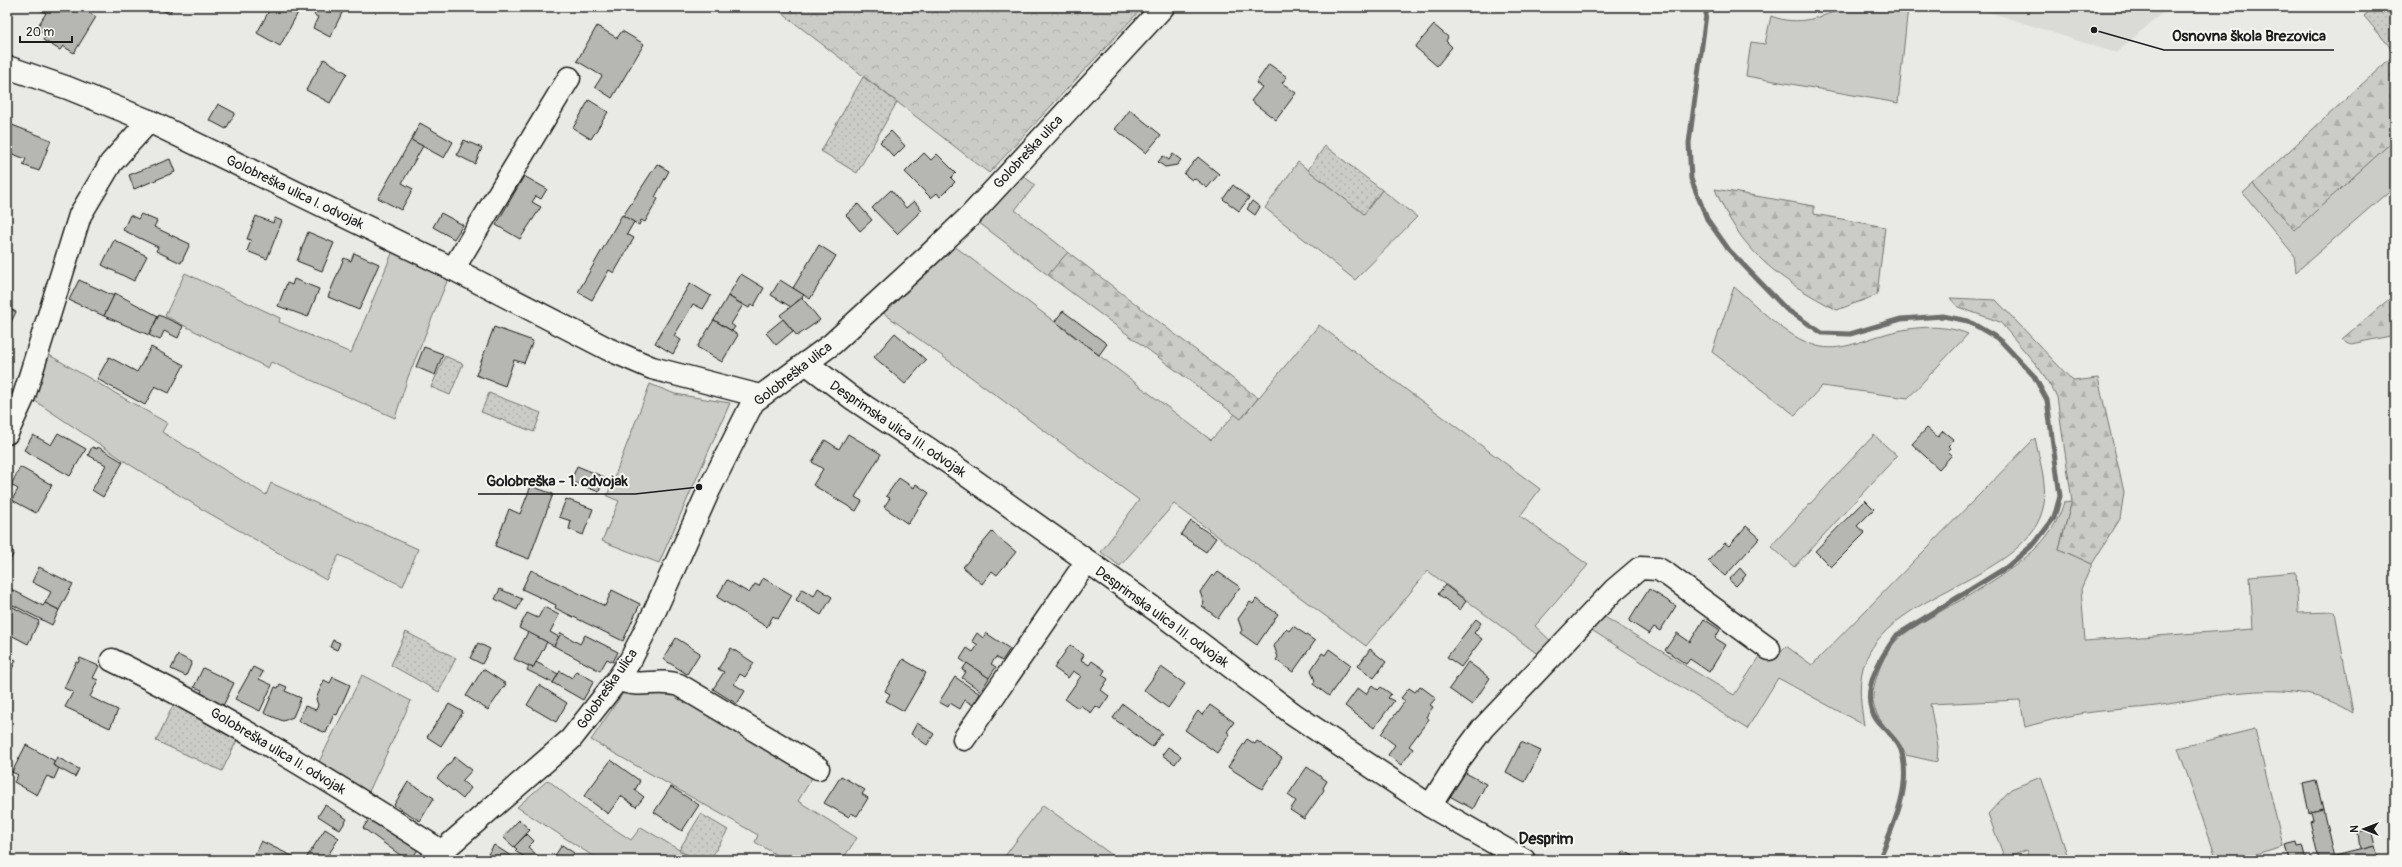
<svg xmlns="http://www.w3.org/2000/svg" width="2402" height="867" font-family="Pangolin,sans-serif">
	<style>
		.built { fill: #dadad6 }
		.grass { fill: #cbcbc7; stroke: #747472 }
		.forest { fill: url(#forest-firs); stroke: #747472 }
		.park { fill: url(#park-crowns); stroke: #747472 }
		.garden { fill: url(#garden-dots); stroke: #747472 }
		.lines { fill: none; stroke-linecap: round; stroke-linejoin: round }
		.stream { stroke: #6d6d6c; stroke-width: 5 }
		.building { fill: #b6b6b3; stroke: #1c1c1c }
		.minor-casing { stroke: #1c1c1c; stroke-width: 25 }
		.minor { stroke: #f6f6f2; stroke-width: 22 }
		.labels { text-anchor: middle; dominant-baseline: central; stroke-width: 4; stroke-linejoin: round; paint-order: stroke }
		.street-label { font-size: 14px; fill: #1c1c1c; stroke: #f6f6f2 }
		.quarter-label { font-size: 16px; font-weight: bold; fill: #1c1c1c; stroke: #f6f6f2 }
		.leader { fill: none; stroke: #1c1c1c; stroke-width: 1.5 }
		.callout-dot { fill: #1c1c1c; stroke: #f6f6f2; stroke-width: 1.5 }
		.callout-label { font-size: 15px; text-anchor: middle; font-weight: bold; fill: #1c1c1c; stroke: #f6f6f2; stroke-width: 4; stroke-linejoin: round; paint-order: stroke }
	</style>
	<defs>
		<pattern id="forest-firs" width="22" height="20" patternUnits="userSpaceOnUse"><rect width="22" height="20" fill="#cbcbc7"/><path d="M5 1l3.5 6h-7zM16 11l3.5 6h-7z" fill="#aeaeaa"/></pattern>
		<pattern id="park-crowns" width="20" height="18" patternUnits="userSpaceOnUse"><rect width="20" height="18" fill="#cbcbc7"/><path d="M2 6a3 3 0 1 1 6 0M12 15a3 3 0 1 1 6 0" fill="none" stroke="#aeaeaa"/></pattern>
		<pattern id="garden-dots" width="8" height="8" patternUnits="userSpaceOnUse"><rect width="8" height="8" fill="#cbcbc7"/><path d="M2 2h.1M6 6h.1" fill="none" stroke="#aeaeaa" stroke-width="1.8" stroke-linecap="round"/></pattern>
	</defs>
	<rect width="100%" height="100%" fill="#e9e9e5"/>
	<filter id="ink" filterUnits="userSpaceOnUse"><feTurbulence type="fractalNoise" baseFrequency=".025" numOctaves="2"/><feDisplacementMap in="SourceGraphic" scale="8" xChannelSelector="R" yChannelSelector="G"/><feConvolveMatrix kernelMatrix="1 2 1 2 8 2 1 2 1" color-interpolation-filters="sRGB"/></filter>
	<g filter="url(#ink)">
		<polygon class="built" points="1974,7 2169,7 2116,53"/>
		<g class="grass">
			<path d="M 1847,7 L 1908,7 L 1898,103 L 1746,76 L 1751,42 L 1765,44 L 1771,16 C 1799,27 1820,17 1847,7 Z"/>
			<polygon points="2395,139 2395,186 2296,272 2294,255 2243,193 2253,184 2295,229"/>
			<polygon points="1298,162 1364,214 1382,190 1417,217 1355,280 1265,208"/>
			<polygon points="1022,175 1035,185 1015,210 1068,252 1048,275 978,222"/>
			<polygon points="953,245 1211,440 1235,414 1241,419 1319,325 1540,489 1520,516 1588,565 1535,626 1556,646 1544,659 1428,571 1366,646 1174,504 1120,566 1101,552 1139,500 882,312"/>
			<polygon points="395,246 450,274 408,377 395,418 271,362 268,368 165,316 185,273 280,318 279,322 351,353"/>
			<path d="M 1734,287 C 1759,307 1785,337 1817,346 C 1839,352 1861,341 1882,335 C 1908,327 1942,323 1968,334 L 1908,398 L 1822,386 L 1795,415 L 1712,352 Z"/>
			<polygon points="44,352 167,423 162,432 266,495 271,483 418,549 403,586 339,555 326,580 200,508 132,466 29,397"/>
			<polygon points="650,384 675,394 730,403 659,563 602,541 619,501 607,496"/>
			<polygon points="1874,435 1897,456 1794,567 1771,546"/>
			<path d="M 2035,438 C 2039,459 2047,482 2044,504 C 2030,582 1885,589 1863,668 C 1858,687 1861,706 1864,725 L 1778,678 L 1747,729 L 1590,629 L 1603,616 L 1734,695 L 1761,655 L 1772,661 L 1786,646 L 1812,665 Z"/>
			<path d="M 2072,501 L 2059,549 L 2092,564 L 2081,589 L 2085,641 L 2253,629 L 2250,576 L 2296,572 L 2298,613 L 2335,612 L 2353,713 C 2293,674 2221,696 2156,706 C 2135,709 2114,709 2093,712 C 2070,715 2047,721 2025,727 L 2020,700 L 1930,704 L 1938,746 L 1937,762 L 1906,755 C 1898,735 1875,723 1873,701 C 1872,682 1884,651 1899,638 C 1912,627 1928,619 1943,610 C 1971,595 2028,562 2046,537 C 2055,526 2060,515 2064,502 Z"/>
			<polygon points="362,675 411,701 366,798 316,768"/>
			<polygon points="664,684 815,773 798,801 857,838 842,860 785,860 755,842 758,835 591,740 627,687"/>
			<polygon points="2255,729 2283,846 2235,860 2217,860 2178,748"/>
			<polygon points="2041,777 2069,860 2029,860 2026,850 2005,859 1988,814 2011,789"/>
			<polygon points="548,780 581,807 631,840 641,827 696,860 599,860 517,807"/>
			<polygon points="1043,805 1119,860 1002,860"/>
		</g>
		<g class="forest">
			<polygon points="2395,54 2395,139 2295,230 2253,184"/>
			<path d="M 1715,189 L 1814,206 L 1814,214 L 1885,227 L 1877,295 L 1837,310 C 1778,279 1741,252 1715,189 Z"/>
			<polygon points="1068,252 1258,398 1241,419 1048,275"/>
			<polygon points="2395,294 2395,309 2389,315 2392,322 2395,322 2395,335 2351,344 2342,339"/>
			<polygon points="1950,298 1996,300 2073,381 2098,378 2124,492 2120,519 2092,564 2059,549 2072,501 2057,397 2039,368 2000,322 1958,307"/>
		</g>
		<polygon class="park" points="774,7 1143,7 989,173"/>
		<g class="garden">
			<polygon points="2374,7 2395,7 2395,53 2364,16"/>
			<polygon points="863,77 897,102 857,173 821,151"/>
			<polygon points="1325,146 1382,190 1364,214 1308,170"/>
			<polygon points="445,356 463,364 450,395 431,387"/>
			<polygon points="489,393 541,413 534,432 481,412"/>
			<polygon points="406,632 456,658 439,692 391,665"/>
			<polygon points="176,699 240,734 222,771 156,741"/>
			<polygon points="701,814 728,830 710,860 696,860 679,850"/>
		</g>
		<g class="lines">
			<path class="stream" d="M 1707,7 L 1689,143 L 1691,179 L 1707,219 L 1729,250 L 1786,309 L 1822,333 L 1850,334 L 1901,319 L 1943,316 L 1968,321 L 1999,339 L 2034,376 L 2047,400 L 2060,496 L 2054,518 L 2035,543 L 2007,567 L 1897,635 C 1881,656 1858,693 1876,719 C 1883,729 1897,739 1901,750 C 1913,786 1892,828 1879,860"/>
		</g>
		<g class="building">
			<polygon points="35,7 80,7 96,17 74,53 63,46 60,50 43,40 46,35 36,29 46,13"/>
			<polygon points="158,7 173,7 169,14"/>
			<polygon points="271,7 296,7 300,9 280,46 257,33"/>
			<polygon points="318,7 345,7 330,37 313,28 318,17 314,15"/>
			<polygon points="1434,25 1448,37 1446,41 1452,47 1437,66 1415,47"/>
			<polygon points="597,26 617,38 622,31 644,44 612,98 595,87 602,76 577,61"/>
			<polygon points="324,59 347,73 330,103 306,90"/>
			<polygon points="1269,64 1287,77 1282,83 1296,93 1276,120 1251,101 1262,87 1256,83"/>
			<polygon points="589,100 608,112 591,139 573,128"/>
			<polygon points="218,104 235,113 226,129 209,120"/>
			<polygon points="1130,110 1161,135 1146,153 1115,129"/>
			<polygon points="420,123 453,142 444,158 411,140"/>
			<polygon points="12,125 51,140 39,171 23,165 26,159 7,152 7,140"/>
			<polygon points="891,131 905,146 894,157 880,142"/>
			<polygon points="411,140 423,146 402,183 413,189 401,210 378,198"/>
			<polygon points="464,140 482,148 475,164 457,155"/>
			<polygon points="924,153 931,160 937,154 956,173 951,178 955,182 940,197 937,193 931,198 905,172"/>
			<polygon points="1173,154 1181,160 1177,165 1165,167 1158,162 1163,156 1169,160"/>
			<polygon points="1198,157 1219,174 1207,188 1194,178 1192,180 1184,174"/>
			<polygon points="170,159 175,172 134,189 129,175"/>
			<polygon points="657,164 669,171 655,197 658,199 645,222 641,220 639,225 623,216"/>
			<polygon points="524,176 547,189 541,199 536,196 532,202 541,207 520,239 496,225"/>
			<polygon points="1233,185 1249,198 1239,211 1223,199"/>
			<polygon points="891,190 906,208 914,201 922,210 897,234 872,208"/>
			<polygon points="1252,201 1260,207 1255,215 1247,209"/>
			<polygon points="858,204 872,220 860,231 846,215"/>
			<polygon points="441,213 463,225 454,239 433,227"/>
			<polygon points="141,214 157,221 154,227 190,244 181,263 156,251 158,247 123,230 130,215 138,219"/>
			<polygon points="622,215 634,222 627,234 634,238 614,273 609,270 592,300 578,292"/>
			<polygon points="256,216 273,223 275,218 282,221 267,259 247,251 251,240 247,239"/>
			<polygon points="308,232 334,243 322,271 297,261"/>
			<polygon points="114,240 147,256 134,281 102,265"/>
			<polygon points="819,245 836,256 810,299 793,288"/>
			<polygon points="354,253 379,264 359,310 328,297 344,258 351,261"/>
			<polygon points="741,274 764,288 754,306 751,304 749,308 728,296"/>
			<polygon points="294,279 319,289 308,317 278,306 287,283 292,285"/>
			<polygon points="79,280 114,296 104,316 69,300"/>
			<polygon points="780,280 804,295 791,307 771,295"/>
			<polygon points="690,283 711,296 703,309 693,304 674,336 681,340 673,354 655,343"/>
			<polygon points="115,293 158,316 149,335 104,316"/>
			<polygon points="728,296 743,305 731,324 735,327 732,331 714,320"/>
			<polygon points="802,298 820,320 797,336 780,315"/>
			<polygon points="7,307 16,312 8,328 7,328"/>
			<polygon points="1063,311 1107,344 1099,355 1055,321"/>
			<polygon points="159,315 183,326 178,338 164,331 160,340 149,335"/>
			<polygon points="783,319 793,331 776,345 766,333"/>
			<polygon points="714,320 738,335 722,362 697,347"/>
			<polygon points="494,327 533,341 524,363 514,360 505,386 476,375"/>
			<polygon points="895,333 926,360 905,384 874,357"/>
			<polygon points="151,347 184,365 169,393 155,386 145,405 97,379 109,357 137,372"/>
			<polygon points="424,347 443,354 435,375 416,367"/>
			<polygon points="1927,428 1938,437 1943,431 1954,440 1948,446 1951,448 1948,451 1952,455 1939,469 1912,444"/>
			<polygon points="58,433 86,449 70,476 24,450 33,435 51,445"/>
			<polygon points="848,434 881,454 855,497 862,501 856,511 813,485 823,469 812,462 825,440 839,449"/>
			<polygon points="92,447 97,449 98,447 123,462 103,497 92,490 106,465 88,455"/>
			<polygon points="577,466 604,477 599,492 571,481"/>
			<polygon points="20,467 52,485 36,513 12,500 18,489 11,485"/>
			<polygon points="899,478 914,488 916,484 929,493 908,524 884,507 890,498 886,496"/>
			<polygon points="531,486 553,494 529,559 495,546 509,509 520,514"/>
			<polygon points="566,499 593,509 583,535 569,529 571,521 559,517"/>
			<polygon points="1865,500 1874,509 1857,526 1865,533 1831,567 1815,551"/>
			<polygon points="1191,521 1216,538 1206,552 1181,535"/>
			<polygon points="1746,526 1760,538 1725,576 1708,561 1725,543 1729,546"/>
			<polygon points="992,532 1016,552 997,575 992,571 982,584 963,567"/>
			<polygon points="7,549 14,552 7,568"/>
			<polygon points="39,567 73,584 59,610 45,603 51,592 32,582"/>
			<polygon points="1740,568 1746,575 1736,586 1729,580"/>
			<polygon points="531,570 605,606 612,590 640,604 623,641 555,608 556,605 522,589"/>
			<polygon points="1218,572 1240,587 1218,618 1202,606 1204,603 1200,592 1212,575 1214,577"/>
			<polygon points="763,578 792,595 778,619 773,616 767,627 717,597 727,580 749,593 755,584 759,586"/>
			<polygon points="1445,585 1466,601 1460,610 1438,594"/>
			<polygon points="9,588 43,606 45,603 59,610 52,625 7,602"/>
			<polygon points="818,588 832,597 821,615 796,600 802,589 814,596"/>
			<polygon points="500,589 522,599 517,610 495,599"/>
			<polygon points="1649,589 1676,606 1660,631 1654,627 1649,634 1629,621"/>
			<polygon points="1256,599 1278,614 1257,645 1240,633 1242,630 1238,619 1250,602 1253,604"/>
			<polygon points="7,604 39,621 28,644 7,633"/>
			<polygon points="544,607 559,615 550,632 559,637 554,646 519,628 527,613 538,618"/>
			<polygon points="1476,619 1481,623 1474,633 1482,639 1461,667 1447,657"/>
			<polygon points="1704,619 1720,630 1715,638 1726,645 1709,672 1690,659 1686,664 1665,650 1677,633 1690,642"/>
			<polygon points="1293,626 1315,641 1293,672 1276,660 1278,657 1274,646 1286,629 1289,631"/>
			<polygon points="528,632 547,642 533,668 514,659"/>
			<polygon points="561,633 580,644 585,635 618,652 613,662 607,659 600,671 554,646"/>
			<polygon points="977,633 983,638 986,633 1010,649 1002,661 996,657 991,664 996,667 989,678 960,659 967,648 973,652 978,645 972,641"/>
			<polygon points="676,638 700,653 687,674 663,659"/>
			<polygon points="333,640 340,643 337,650 330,647"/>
			<polygon points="478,643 490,649 482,664 470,658"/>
			<polygon points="1070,645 1084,655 1081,660 1089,665 1092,661 1105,670 1102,675 1108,679 1101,690 1109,696 1100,709 1096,706 1091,713 1080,705 1078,708 1065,699 1081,676 1073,671 1068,678 1054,668"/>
			<polygon points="731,648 754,663 745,677 740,674 734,684 745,691 737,704 713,689 724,672 718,669"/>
			<polygon points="1329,649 1351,665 1329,696 1313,684 1315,681 1311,670 1322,653 1325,655"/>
			<polygon points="1370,649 1386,662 1374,678 1358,666"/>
			<polygon points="178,655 192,662 186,676 171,669"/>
			<polygon points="7,656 16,660 7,680"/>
			<polygon points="80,658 99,666 93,678 98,680 90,697 118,710 110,728 65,707 73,692 64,688 76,662 78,663"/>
			<polygon points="903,659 926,673 904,711 886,701 890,694 885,691"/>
			<polygon points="536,662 558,674 553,683 527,670 529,666 533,668"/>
			<polygon points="1468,662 1490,678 1472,705 1449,689"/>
			<polygon points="967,663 989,678 981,691 962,678 966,672 962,670"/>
			<polygon points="253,667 263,672 259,679 272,685 260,711 235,699"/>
			<polygon points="1161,667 1185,684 1168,708 1144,690"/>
			<polygon points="203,668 234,683 223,706 200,695 202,690 194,687"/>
			<polygon points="483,669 506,684 488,710 466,696"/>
			<polygon points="560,671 572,678 576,671 594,681 583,700 553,683"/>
			<polygon points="333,677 350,685 337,715 334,714 326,733 298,721 305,706 316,710 318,705 316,699 324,680 330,683"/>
			<polygon points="955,677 980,694 973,705 965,700 960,709 950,703 948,707 939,702"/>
			<polygon points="280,684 287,687 285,691 301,698 293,717 283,721 264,713 275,687 278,688"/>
			<polygon points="539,685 567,703 556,722 527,705"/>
			<polygon points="1372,685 1378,690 1381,687 1391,694 1388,698 1394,701 1374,728 1345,706 1358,688 1366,694"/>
			<polygon points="1420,686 1436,698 1430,705 1433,707 1426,717 1429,719 1409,746 1413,749 1401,765 1388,755 1395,745 1381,734 1405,701 1401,698 1409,688 1415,692"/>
			<polygon points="449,704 463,712 441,746 427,737"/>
			<polygon points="1123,704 1162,733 1152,747 1113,718"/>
			<polygon points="1210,705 1234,722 1227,732 1230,734 1217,753 1185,730 1198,711 1202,715"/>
			<polygon points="917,723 934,734 927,745 911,734"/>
			<polygon points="1247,739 1255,744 1257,741 1282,758 1262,789 1228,767"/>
			<polygon points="1521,742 1541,751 1525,782 1506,772"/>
			<polygon points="26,745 55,761 53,765 59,768 54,779 47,776 37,795 14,782 18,775 12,772"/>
			<polygon points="1168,747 1181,756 1175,764 1162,755"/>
			<polygon points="57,757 79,769 75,777 53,765"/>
			<polygon points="455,757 472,770 462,781 471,788 463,799 437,778"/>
			<polygon points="611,760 640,781 635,790 644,797 636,807 621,796 608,814 584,796"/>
			<polygon points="1307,767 1327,781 1323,788 1324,790 1304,819 1290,810 1296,801 1288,795"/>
			<polygon points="1460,770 1486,784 1473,809 1446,794"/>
			<polygon points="841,776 865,790 862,794 868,798 857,816 851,813 849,817 824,803"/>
			<polygon points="2316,781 2323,809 2309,813 2303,784"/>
			<polygon points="408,782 434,798 420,821 394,805"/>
			<polygon points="671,787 699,805 682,831 654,812"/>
			<polygon points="325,805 347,819 340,830 318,816"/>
			<polygon points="2323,809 2334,858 2319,860 2310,821 2313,820 2311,812"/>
			<polygon points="372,815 421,845 411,860 407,860 363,828"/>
			<polygon points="519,820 530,830 514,847 503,837"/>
			<polygon points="325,829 339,838 325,860 305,860"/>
			<polygon points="2371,829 2375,846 2360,850 2358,832"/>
			<polygon points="527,834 534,841 528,847 538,856 535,860 529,860 515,851 517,849 514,847"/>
			<polygon points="261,841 294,857 293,860 263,860 254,856"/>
			<polygon points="2297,842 2298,846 2303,845 2307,860 2289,860 2285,845"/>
			<polygon points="494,845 517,860 484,860"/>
			<polygon points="562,845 574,853 570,860 552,860"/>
			<polygon points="2375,846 2379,860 2383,860 2336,860 2335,856"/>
			<polygon points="1624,851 1641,860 1619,860"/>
		</g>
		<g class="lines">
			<g class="minor-casing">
				<g id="minor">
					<polyline points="7,67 68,88 149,121"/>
					<polyline points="453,269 569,78"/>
					<polyline points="806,363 852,398 951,464 1156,610 1292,713 1430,806 1524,860"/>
					<polyline points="7,433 24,396 80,215 111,163 149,121 453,269 608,349 652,368 760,396"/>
					<path d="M 112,660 C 226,716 333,783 441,851"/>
					<path d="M 618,679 C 639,689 658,678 679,685 L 818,768"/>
					<polyline points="964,739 1087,561"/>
					<polyline points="1430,806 1459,760 1483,728 1614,590 1640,568 1658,569 1668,575 1769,649"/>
					<polyline points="432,860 571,739 618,679 631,659 653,615 708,492 753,402 832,344 929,255 971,215 1163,7"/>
				</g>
			</g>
			<use href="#minor" class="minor"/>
		</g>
	</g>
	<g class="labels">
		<g class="street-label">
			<text transform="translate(1028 152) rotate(-47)">Golobreška ulica</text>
			<text transform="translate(295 192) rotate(26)">Golobreška ulica I. odvojak</text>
			<text transform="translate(793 374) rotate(-38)">Golobreška ulica</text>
			<text transform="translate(898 429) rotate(34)">Desprimska ulica III. odvojak</text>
			<text transform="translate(1162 617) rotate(36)">Desprimska ulica III. odvojak</text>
			<text transform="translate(607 689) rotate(-55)">Golobreška ulica</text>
			<text transform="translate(278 751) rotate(31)">Golobreška ulica II. odvojak</text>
		</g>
		<g class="quarter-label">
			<text x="1546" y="839">Desprim</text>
		</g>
	</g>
	<path class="leader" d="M2094 30L2164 50H2334M699 487L635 494H478"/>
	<g class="callout-dot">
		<circle cx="2094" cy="30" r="4"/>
		<circle cx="699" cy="487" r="4"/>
	</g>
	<g class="callout-label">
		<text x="2249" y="41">Osnovna škola Brezovica</text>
		<text x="557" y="486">Golobreška - 1. odvojak</text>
	</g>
	<rect width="2402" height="867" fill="none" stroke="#f6f6f2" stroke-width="24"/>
	<rect x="12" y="12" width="2378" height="843" fill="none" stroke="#1c1c1c" stroke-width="1.5" filter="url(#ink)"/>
	<g transform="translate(2364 829) rotate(270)" stroke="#f6f6f2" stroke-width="3" paint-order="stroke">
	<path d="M0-3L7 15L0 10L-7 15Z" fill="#1c1c1c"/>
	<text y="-6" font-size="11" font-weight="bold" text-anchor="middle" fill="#1c1c1c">N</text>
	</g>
	<path d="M20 36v6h52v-6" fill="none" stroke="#1c1c1c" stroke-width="2"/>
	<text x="26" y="36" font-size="12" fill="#1c1c1c" stroke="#f6f6f2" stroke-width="3" paint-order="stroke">20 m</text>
</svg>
